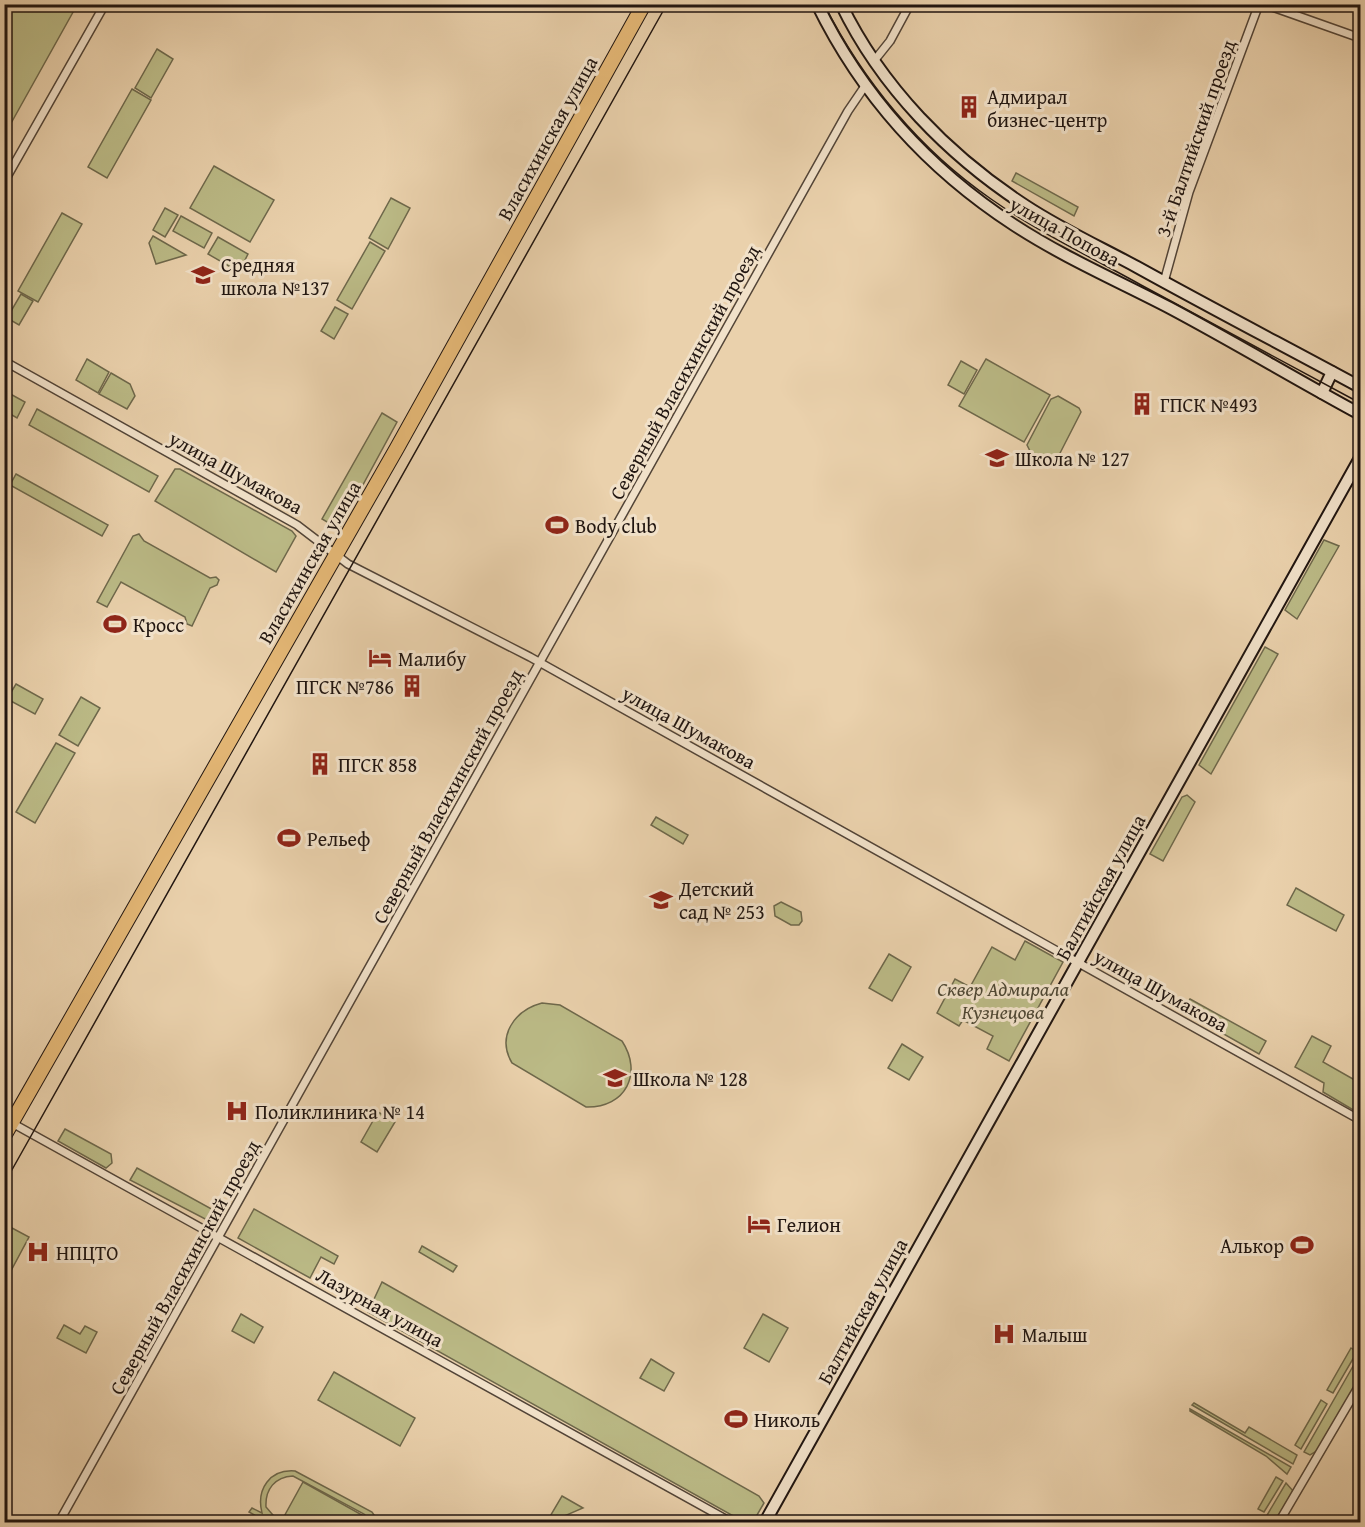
<svg xmlns="http://www.w3.org/2000/svg" width="1365" height="1527" font-family="'Gentium Book Plus',serif">
	<style>
		.green { fill: #bbba86; stroke: #6e684b; stroke-width: 1.5 }
		.lines { fill: none; stroke-linecap: round; stroke-linejoin: round }
		.street-casing { stroke: #524437; stroke-width: 10 }
		.secondary-casing { stroke: #201510; stroke-width: 14 }
		.highway-casing { stroke: #201510; stroke-width: 16 }
		.street { stroke: #f1e1c9; stroke-width: 7 }
		.secondary { stroke: #f1e1c9; stroke-width: 10 }
		.highway { stroke: #e5b876; stroke-width: 14 }
		.tram { stroke: #201510; stroke-width: 1.5 }
		.labels { text-anchor: middle; dominant-baseline: central; stroke-width: 6; stroke-linejoin: round; paint-order: stroke }
		.poi-label { font-size: 20px; fill: #201510; stroke: #f1e1c9; text-anchor: start }
		.street-label { font-size: 20px; fill: #201510; stroke: #f1e1c9 }
		.park-label { font-size: 20px; font-style: italic; fill: #4e4733; stroke: #f1e1c9 }
	</style>
	<rect width="100%" height="100%" fill="#ead1ac"/>
	<filter id="stains"><feTurbulence type="fractalNoise" baseFrequency=".00333" numOctaves="4"/><feColorMatrix values="0 0 0 0 .2 0 0 0 0 .09 0 0 0 0 .02 0 0 0 .5 -.17"/></filter>
	<radialGradient id="worn" r=".72"><stop offset=".6" stop-color="#630" stop-opacity="0"/><stop offset="1" stop-color="#630" stop-opacity=".3"/></radialGradient>
	<g class="green">
		<polygon points="5,4 77,5 5,134 4,5"/>
		<polygon points="157,49 173,59 151,98 135,88"/>
		<polygon points="132,89 151,100 107,178 88,167"/>
		<polygon points="214,166 274,200 250,242 190,208"/>
		<polygon points="1016,173 1078,207 1074,216 1012,181"/>
		<polygon points="391,198 410,208 388,249 369,238"/>
		<polygon points="165,208 178,215 165,237 153,230"/>
		<polygon points="62,213 82,224 38,302 18,291"/>
		<polygon points="181,216 212,233 204,248 173,231"/>
		<polygon points="153,236 186,255 156,264 149,243"/>
		<polygon points="218,237 248,254 239,272 208,254"/>
		<polygon points="370,242 385,251 352,309 337,300"/>
		<polygon points="21,294 33,301 19,325 7,318"/>
		<polygon points="335,307 348,314 334,339 321,331"/>
		<polygon points="87,359 109,372 98,393 76,380"/>
		<polygon points="986,359 1050,395 1024,442 959,406"/>
		<polygon points="961,361 977,370 964,394 948,385"/>
		<polygon points="111,373 130,384 135,396 127,409 99,394"/>
		<polygon points="5,391 25,402 17,418 5,411"/>
		<polygon points="1058,396 1079,408 1081,412 1056,461 1051,463 1031,453 1027,445 1051,399"/>
		<polygon points="37,409 158,476 149,492 29,425"/>
		<polygon points="382,413 397,422 339,529 322,519"/>
		<polygon points="175,469 180,469 292,531 296,536 276,572 155,501"/>
		<polygon points="16,474 108,525 102,536 10,485"/>
		<polygon points="139,534 144,541 210,578 216,577 219,580 217,585 210,588 192,626 187,624 185,617 121,582 107,607 97,602 133,536"/>
		<polygon points="1324,540 1339,546 1297,619 1285,610"/>
		<polygon points="1265,647 1278,654 1211,774 1199,765"/>
		<polygon points="16,684 43,699 35,714 7,699"/>
		<polygon points="81,697 100,708 78,746 59,735"/>
		<polygon points="56,743 75,753 35,823 16,812"/>
		<polygon points="1187,795 1195,802 1163,861 1150,854 1182,797"/>
		<polygon points="656,817 688,835 683,844 651,825"/>
		<polygon points="1296,888 1344,915 1336,931 1287,905"/>
		<polygon points="781,902 801,912 802,921 799,925 791,925 775,916 774,906"/>
		<polygon points="1025,941 1063,962 1009,1061 987,1049 993,1036 963,1020 959,1026 937,1013 955,979 970,987 992,947 1015,960"/>
		<polygon points="889,954 911,967 892,1001 869,988"/>
		<polygon points="1190,999 1266,1041 1259,1054 1183,1011"/>
		<path d="M 542,1003 L 560,1005 L 622,1041 C 643,1073 626,1108 586,1107 L 512,1063 C 496,1036 515,1010 542,1003 Z"/>
		<polygon points="1312,1036 1331,1046 1323,1062 1360,1083 1360,1114 1323,1092 1324,1083 1295,1067"/>
		<polygon points="902,1044 923,1057 909,1080 888,1068"/>
		<polygon points="378,1112 395,1122 377,1152 361,1142"/>
		<polygon points="65,1129 111,1154 112,1163 106,1168 58,1141"/>
		<polygon points="137,1168 217,1212 211,1222 130,1180"/>
		<polygon points="254,1209 338,1256 334,1264 321,1257 310,1278 238,1238"/>
		<polygon points="12,1228 29,1237 5,1282 5,1242"/>
		<polygon points="422,1246 457,1266 453,1272 419,1252"/>
		<polygon points="382,1282 759,1496 764,1503 753,1522 744,1522 368,1312"/>
		<polygon points="241,1314 263,1327 254,1343 232,1331"/>
		<polygon points="763,1314 788,1328 769,1362 744,1348"/>
		<polygon points="64,1325 80,1334 85,1326 97,1332 86,1353 57,1338"/>
		<polygon points="1351,1348 1357,1352 1333,1393 1327,1390"/>
		<polygon points="1360,1354 1360,1377 1317,1451 1310,1455 1304,1452"/>
		<polygon points="651,1359 674,1373 664,1391 640,1378"/>
		<polygon points="334,1372 415,1418 400,1446 318,1400"/>
		<polygon points="1321,1400 1327,1404 1301,1449 1295,1445"/>
		<polygon points="1194,1403 1245,1433 1249,1427 1297,1455 1293,1464 1192,1405"/>
		<polygon points="1190,1409 1291,1467 1287,1474 1266,1456 1190,1411"/>
		<path d="M 295,1471 L 372,1512 L 379,1522 L 372,1522 L 364,1514 L 293,1476 C 275,1477 265,1489 266,1507 L 279,1522 L 267,1522 L 249,1512 L 252,1508 L 262,1513 C 256,1489 270,1469 295,1471 Z"/>
		<polygon points="1276,1477 1283,1481 1264,1512 1258,1509"/>
		<polygon points="303,1482 362,1515 358,1522 281,1522"/>
		<polygon points="1286,1483 1294,1492 1276,1522 1263,1522"/>
		<polygon points="562,1496 583,1508 553,1521 549,1518"/>
	</g>
	<g class="lines">
		<g class="street-casing">
			<g id="street">
				<polyline points="1264,4 1360,38"/>
				<polyline points="874,61 890,41 910,4"/>
				<polyline points="4,182 105,4"/>
				<polyline points="1164,282 1189,192 1259,4"/>
				<polyline points="4,361 297,525 348,564 530,657 1360,1120"/>
				<polyline points="4,1115 12,1123 731,1522"/>
				<polyline points="59,1522 848,111 865,86"/>
				<polyline points="1279,1522 1360,1384"/>
			</g>
		</g>
		<g class="secondary-casing">
			<g id="secondary">
				<path d="M 817,4 C 862,96 928,169 1014,225 C 1063,257 1118,281 1170,308 C 1234,342 1297,380 1360,414"/>
				<path d="M 841,4 C 881,87 949,156 1026,206 C 1061,229 1100,247 1137,267 C 1211,308 1286,347 1360,387"/>
				<polyline points="1322,393 1332,372"/>
				<polyline points="765,1522 1360,458"/>
			</g>
		</g>
		<g class="highway-casing">
			<polyline id="highway" points="4,1136 397,448 644,4"/>
		</g>
		<use href="#street" class="street"/>
		<use href="#secondary" class="secondary"/>
		<use href="#highway" class="highway"/>
		<g class="tram">
			<path d="M 824,4 C 863,81 920,150 991,199 C 1038,232 1091,257 1141,285 C 1214,324 1287,364 1360,403"/>
			<polyline points="4,1184 667,4"/>
		</g>
	</g>
	<defs>
		<g id="building-bare" transform="scale(1.8)"><path d="M-4-6H4V6H1V3H-1V6H-4ZM-2.5-4.3h1.7v1.8h-1.7ZM.8-4.3h1.7v1.8H.8ZM-2.5-1h1.7V.8h-1.7ZM.8-1h1.7V.8H.8Z" fill="#8f2418" stroke="#f1e1c9" stroke-width="2.5" paint-order="stroke"/></g>
		<g id="school-bare" transform="scale(1.8)"><path d="M0-5L7-2L0 1L-7-2ZM-4 1L0 2.5L4 1V4Q0 6-4 4Z" fill="#8f2418" stroke="#f1e1c9" stroke-width="2.5" paint-order="stroke"/></g>
		<g id="stadium-bare" transform="scale(1.8)"><path d="M0-5a6.5 5 0 1 0 0 10a6.5 5 0 1 0 0-10ZM-3.5-1.8h7v3.6h-7Z" fill="#8f2418" stroke="#f1e1c9" stroke-width="2.5" paint-order="stroke"/></g>
		<g id="hotel-bare" transform="scale(1.8)"><path d="M-6-4.5h1.5V1H6V5H4.5V3h-9V5H-6ZM-4 0a1.8 1.8 0 1 1 3.6 0ZM.5 0V-2.5h3Q6-2.5 6 0Z" fill="#8f2418" stroke="#f1e1c9" stroke-width="2.5" paint-order="stroke"/></g>
		<g id="hospital-bare" transform="scale(1.8)"><path d="M-5-5h3v3.5h4V-5h3V5h-3V1.5h-4V5h-3Z" fill="#8f2418" stroke="#f1e1c9" stroke-width="2.5" paint-order="stroke"/></g>
	</defs>
	<g fill-rule="evenodd">
		<use href="#building-bare" x="969" y="107"/>
		<use href="#school-bare" x="203" y="275"/>
		<use href="#building-bare" x="1142" y="404"/>
		<use href="#school-bare" x="997" y="458"/>
		<use href="#stadium-bare" x="557" y="525"/>
		<use href="#stadium-bare" x="115" y="624"/>
		<use href="#hotel-bare" x="380" y="658"/>
		<use href="#building-bare" x="412" y="686"/>
		<use href="#building-bare" x="320" y="764"/>
		<use href="#stadium-bare" x="289" y="838"/>
		<use href="#school-bare" x="661" y="900"/>
		<use href="#school-bare" x="615" y="1078"/>
		<use href="#hospital-bare" x="237" y="1111"/>
		<use href="#hotel-bare" x="759" y="1224"/>
		<use href="#stadium-bare" x="1302" y="1245"/>
		<use href="#hospital-bare" x="38" y="1252"/>
		<use href="#hospital-bare" x="1004" y="1334"/>
		<use href="#stadium-bare" x="736" y="1419"/>
	</g>
	<g class="labels">
		<g class="poi-label">
			<text x="987" y="96">Адмирал<tspan x="987" dy="23">бизнес-центр</tspan></text>
			<text x="221" y="264">Средняя<tspan x="221" dy="23">школа №137</tspan></text>
			<text x="1160" y="404">ГПСК №493</text>
			<text x="1015" y="458">Школа № 127</text>
			<text x="575" y="525">Body club</text>
			<text x="133" y="624">Кросс</text>
			<text x="398" y="658">Малибу</text>
			<text x="394" y="686" text-anchor="end">ПГСК №786</text>
			<text x="338" y="764">ПГСК 858</text>
			<text x="307" y="838">Рельеф</text>
			<text x="679" y="888">Детский<tspan x="679" dy="23">сад № 253</tspan></text>
			<text x="633" y="1078">Школа № 128</text>
			<text x="255" y="1111">Поликлиника № 14</text>
			<text x="777" y="1224">Гелион</text>
			<text x="1284" y="1245" text-anchor="end">Алькор</text>
			<text x="56" y="1252">НПЦТО</text>
			<text x="1022" y="1334">Малыш</text>
			<text x="754" y="1419">Николь</text>
		</g>
		<g class="street-label">
			<text transform="translate(547 138) rotate(-61)">Власихинская улица</text>
			<text transform="translate(1195 138) rotate(-71)">3-й Балтийский проезд</text>
			<text transform="translate(1065 231) rotate(29)">улица Попова</text>
			<text transform="translate(684 372) rotate(-61)">Северный Власихинский проезд</text>
			<text transform="translate(236 472) rotate(29)">улица Шумакова</text>
			<text transform="translate(309 562) rotate(-60)">Власихинская улица</text>
			<text transform="translate(689 727) rotate(29)">улица Шумакова</text>
			<text transform="translate(447 796) rotate(-61)">Северный Власихинский проезд</text>
			<text transform="translate(1100 887) rotate(-61)">Балтийская улица</text>
			<text transform="translate(1161 990) rotate(29)">улица Шумакова</text>
			<text transform="translate(184 1267) rotate(-61)">Северный Власихинский проезд</text>
			<text transform="translate(380 1307) rotate(29)">Лазурная улица</text>
			<text transform="translate(862 1311) rotate(-61)">Балтийская улица</text>
		</g>
		<g class="park-label">
			<text x="1003" y="988">Сквер Адмирала<tspan x="1003" dy="23">Кузнецова</tspan></text>
		</g>
	</g>
	<rect width="1365" height="1527" fill="none" stroke="#ead1ac" stroke-width="24"/>
	<rect x="6" y="6" width="1353" height="1515" fill="none" stroke="#201510" stroke-width="3"/>
	<rect x="12" y="12" width="1341" height="1503" fill="none" stroke="#201510" stroke-width="1.5"/>
	<rect width="100%" height="100%" filter="url(#stains)"/>
	<rect width="100%" height="100%" fill="url(#worn)"/>
</svg>
